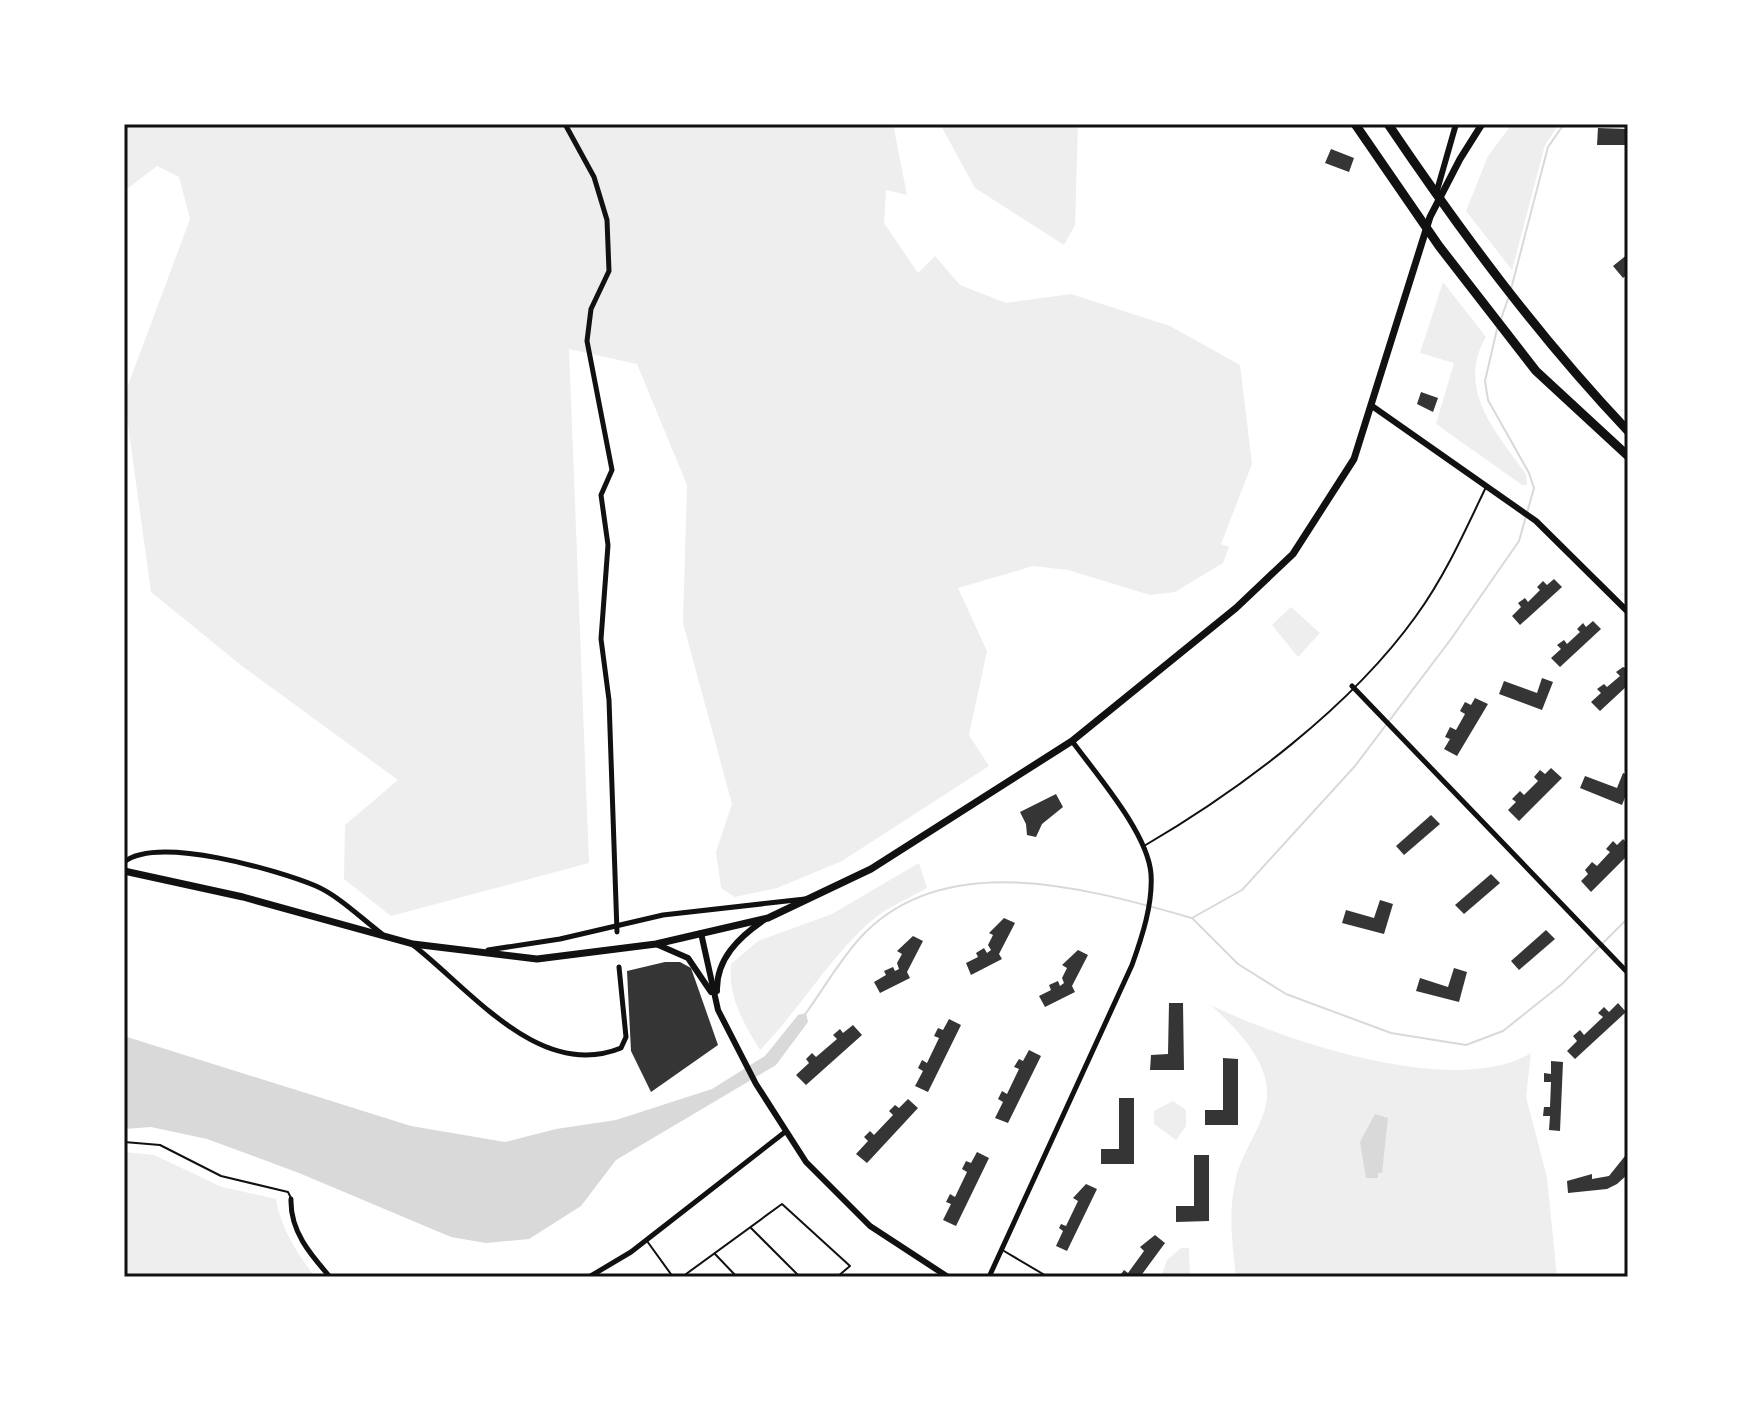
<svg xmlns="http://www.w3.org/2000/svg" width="1752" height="1401" font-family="Ubuntu,sans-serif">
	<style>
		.green { fill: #eee }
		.water { fill: #d9d9d9 }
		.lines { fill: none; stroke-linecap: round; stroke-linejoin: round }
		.stream { stroke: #d9d9d9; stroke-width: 2 }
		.building { fill: #353535 }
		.service { stroke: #111; stroke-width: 2 }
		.minor { stroke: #111; stroke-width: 5 }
		.tertiary { stroke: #111; stroke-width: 6 }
		.secondary { stroke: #111; stroke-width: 7 }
		.motorway { stroke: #111; stroke-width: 9 }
		.neatline { fill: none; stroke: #111; stroke-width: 3 }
	</style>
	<rect width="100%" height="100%" fill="#fff"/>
	<g class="green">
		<polygon points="124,124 893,124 907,195 886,190 884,223 918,273 935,256 960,285 1006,303 1071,294 1170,326 1240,365 1252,464 1221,544 1229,547 1223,563 1175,592 1150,595 1068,570 1033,566 958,588 987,651 969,735 989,766 842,861 777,888 735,897 721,888 716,852 732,804 683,623 687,485 637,364 569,349 589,863 391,916 344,879 345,825 398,780 242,666 151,592 124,396 190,219 179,177 157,166 124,191"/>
		<polygon points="940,124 1078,124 1075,225 1064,245 975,188"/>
		<polygon points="1512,124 1559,124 1545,145 1512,270 1466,211 1488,156"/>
		<path d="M 1443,282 L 1486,337 C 1455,389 1497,433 1526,474 L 1527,485 L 1522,485 L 1436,424 L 1454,363 L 1420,353 Z"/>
		<polygon points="1291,607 1320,633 1298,657 1272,625"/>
		<path d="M 919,863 L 927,888 C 913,896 897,903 883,912 C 840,941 800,1010 760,1050 C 743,1022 728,997 731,964 L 758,941 L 832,914 Z"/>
		<path d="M 1211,1005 C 1284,1041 1456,1099 1531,1053 L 1526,1097 L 1547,1177 L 1557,1277 L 1236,1277 C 1232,1244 1228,1211 1236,1178 C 1242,1152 1261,1129 1266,1104 C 1274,1064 1236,1029 1211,1005 Z"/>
		<polygon points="1173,1101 1186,1110 1186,1126 1176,1140 1154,1124 1154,1111"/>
		<path d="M 124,1152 L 154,1155 L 222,1187 L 276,1199 C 281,1229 297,1253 315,1277 L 124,1277 Z"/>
		<polygon points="1181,1248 1189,1248 1190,1277 1161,1277 1167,1260"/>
	</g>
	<g class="water">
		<polygon points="806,1013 808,1022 776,1065 616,1160 581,1206 529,1239 486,1243 451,1237 299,1173 207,1139 151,1127 124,1129 124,1036 411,1126 505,1142 556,1129 616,1120 712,1089 765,1056 798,1015"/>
		<polygon points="1375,1114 1388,1118 1382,1173 1378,1173 1378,1178 1366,1178 1360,1142"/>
	</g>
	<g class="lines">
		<g class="stream">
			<polyline points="1511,289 1548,147 1564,124"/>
			<polyline points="1501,319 1508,299"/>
			<polyline points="1192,918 1238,964 1286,994 1391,1033 1466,1045 1503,1031 1562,984 1599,947"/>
			<polyline points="1603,943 1628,918"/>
			<path d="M 806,1013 C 824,988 840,960 860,938 C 944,846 1089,889 1192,918 L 1242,890 L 1355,766 L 1451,639 L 1519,541 L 1534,488 L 1529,473 L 1488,400 L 1485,381 L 1497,329"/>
		</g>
	</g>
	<g class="building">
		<polygon points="1598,128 1628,129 1628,145 1597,145"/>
		<polygon points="1331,149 1354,158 1349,172 1325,163"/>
		<polygon points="1628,254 1628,274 1623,278 1613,266"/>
		<polygon points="1421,392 1438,398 1433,412 1417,404"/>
		<polygon points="1554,579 1562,587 1520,625 1512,616 1521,607 1518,603 1525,598 1528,602 1540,590 1537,587 1543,581 1547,585"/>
		<polygon points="1593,621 1601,629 1560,667 1551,658 1561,649 1557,645 1564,640 1567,644 1580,632 1577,629 1583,623 1586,627"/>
		<polygon points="1623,667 1628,669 1628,685 1600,711 1591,702 1601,693 1597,689 1604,684 1607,687 1620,676 1616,672"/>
		<polygon points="1542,678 1553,682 1542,710 1499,694 1504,681 1537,693"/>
		<polygon points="1475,698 1488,704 1457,756 1444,749 1450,739 1445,737 1450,727 1456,730 1465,714 1460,711 1465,702 1471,705"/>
		<polygon points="1551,768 1562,778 1519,821 1508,810 1516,802 1512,799 1520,791 1524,795 1538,781 1534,777 1540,770 1545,774"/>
		<polygon points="1623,773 1628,775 1628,790 1622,805 1580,788 1585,776 1617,788"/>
		<polygon points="1056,794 1063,807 1042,824 1036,837 1027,835 1026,824 1020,812"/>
		<polygon points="1431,815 1440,824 1404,855 1396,846"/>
		<polygon points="1623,839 1628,844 1628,855 1591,892 1581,881 1588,874 1585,870 1592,862 1597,866 1610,852 1606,849 1613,841 1617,845"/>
		<polygon points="1491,874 1500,883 1464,914 1455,905"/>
		<polygon points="1380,900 1393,904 1384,934 1342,923 1346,910 1374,918"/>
		<polygon points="1004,918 1015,923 999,954 1002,959 971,975 966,963 978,957 976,953 984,948 987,953 991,950 988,945 993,935 989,933"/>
		<polygon points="1546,930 1555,939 1519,970 1511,961"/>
		<polygon points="913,936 923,941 907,972 910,978 880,993 874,982 886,975 884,971 893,967 895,971 899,969 897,963 902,954 897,951"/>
		<polygon points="1078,950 1088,955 1072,986 1075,992 1045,1007 1039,996 1051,990 1049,985 1058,981 1060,986 1064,983 1062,978 1067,968 1062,965"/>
		<polygon points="665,962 680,962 691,968 718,1045 651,1092 631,1051 627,971"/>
		<polygon points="1454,968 1467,972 1459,1002 1416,991 1420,978 1448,987"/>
		<polygon points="1169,1003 1183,1003 1184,1070 1150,1070 1151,1055 1168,1054"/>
		<polygon points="1618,1003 1626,1012 1575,1059 1567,1051 1577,1041 1573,1036 1580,1030 1584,1035 1603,1017 1598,1013 1604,1007 1609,1012"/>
		<polygon points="949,1019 961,1025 928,1092 915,1086 923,1071 918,1068 922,1060 927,1063 939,1038 934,1036 938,1028 943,1030"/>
		<polygon points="853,1025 862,1035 806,1085 796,1075 809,1063 806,1059 812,1053 816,1057 837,1039 833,1035 840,1029 843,1033"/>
		<polygon points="1029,1050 1041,1056 1008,1123 995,1118 1003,1102 998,1099 1002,1091 1007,1094 1019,1069 1014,1067 1019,1059 1023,1061"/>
		<polygon points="1223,1058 1238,1059 1238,1125 1205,1125 1205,1110 1223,1110"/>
		<polygon points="1551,1061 1563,1062 1560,1131 1549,1130 1550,1116 1543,1116 1544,1107 1550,1107 1551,1082 1544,1082 1544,1073 1551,1074"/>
		<polygon points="1119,1098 1134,1098 1134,1164 1101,1164 1101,1149 1119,1149"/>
		<polygon points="908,1099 918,1108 867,1163 856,1154 868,1141 864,1137 870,1131 874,1135 893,1115 889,1111 895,1105 899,1108"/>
		<polygon points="977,1152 989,1158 956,1226 943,1220 951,1204 946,1202 950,1194 955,1197 967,1172 962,1169 966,1161 971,1163"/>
		<polygon points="1194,1155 1209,1155 1209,1221 1176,1222 1176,1206 1194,1206"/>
		<polygon points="1625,1156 1628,1157 1628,1174 1617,1184 1607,1189 1568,1193 1567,1181 1592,1174 1592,1179 1609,1176"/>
		<polygon points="1086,1184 1097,1189 1067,1251 1056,1246 1063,1231 1059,1228 1061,1224 1066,1226 1078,1201 1073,1198"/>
		<polygon points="1155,1235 1165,1243 1140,1277 1121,1274 1124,1270 1128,1273 1144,1251 1140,1247"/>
	</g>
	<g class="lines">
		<g class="service">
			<path d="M 1144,846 C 1240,790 1351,707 1416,616 C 1445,576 1465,531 1486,487"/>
			<polyline points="124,1142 160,1145 221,1176 288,1192 291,1198"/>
			<polyline points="751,1228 800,1277"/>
			<polyline points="647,1241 673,1277"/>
			<polyline points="1004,1251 1048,1277"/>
			<polyline points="715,1254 737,1277"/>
			<polyline points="682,1277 782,1204 850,1266 837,1277"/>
		</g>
		<g class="minor">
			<polyline points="565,124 594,177 607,220 609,271 591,309 587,341 612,470 601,495 608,545 601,639 609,700 617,932"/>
			<polyline points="1352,686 1628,973"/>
			<path d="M 124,862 C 158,835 277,870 316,886 C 339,896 362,919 382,934"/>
			<path d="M 413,945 C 471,990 540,1081 621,1048 L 626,1037 L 619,967"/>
			<polyline points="488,950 560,939 663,915 805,899"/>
			<path d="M 291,1199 C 290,1231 310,1254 330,1277"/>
			<polyline points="589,1277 631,1252 785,1132"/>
			<path d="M 989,1277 L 1132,965 C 1142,937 1153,904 1151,874 C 1148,833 1096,774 1072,741"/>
		</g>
		<g class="tertiary">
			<polyline points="1436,194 1456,124"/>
			<polyline points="1372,406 1536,521 1628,612"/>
			<polyline points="701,933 718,1010 756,1084 806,1162 870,1226 948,1277"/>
			<polyline points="656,944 688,958 711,992"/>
			<path d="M 717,991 C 716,959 739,937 764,920"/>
		</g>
		<polyline class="secondary" points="124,871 243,897 413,944 537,959 656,944 768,918 871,869 1072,741 1236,608 1293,554 1354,459 1430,217 1460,159 1482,124"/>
		<g class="motorway">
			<polyline points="1355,124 1439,246 1536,371 1628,456"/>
			<path d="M 1388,124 C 1461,232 1538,336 1628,431"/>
		</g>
	</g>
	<rect width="1752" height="1401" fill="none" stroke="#ffffff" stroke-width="252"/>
	<rect x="126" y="126" width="1500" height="1149" class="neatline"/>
</svg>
